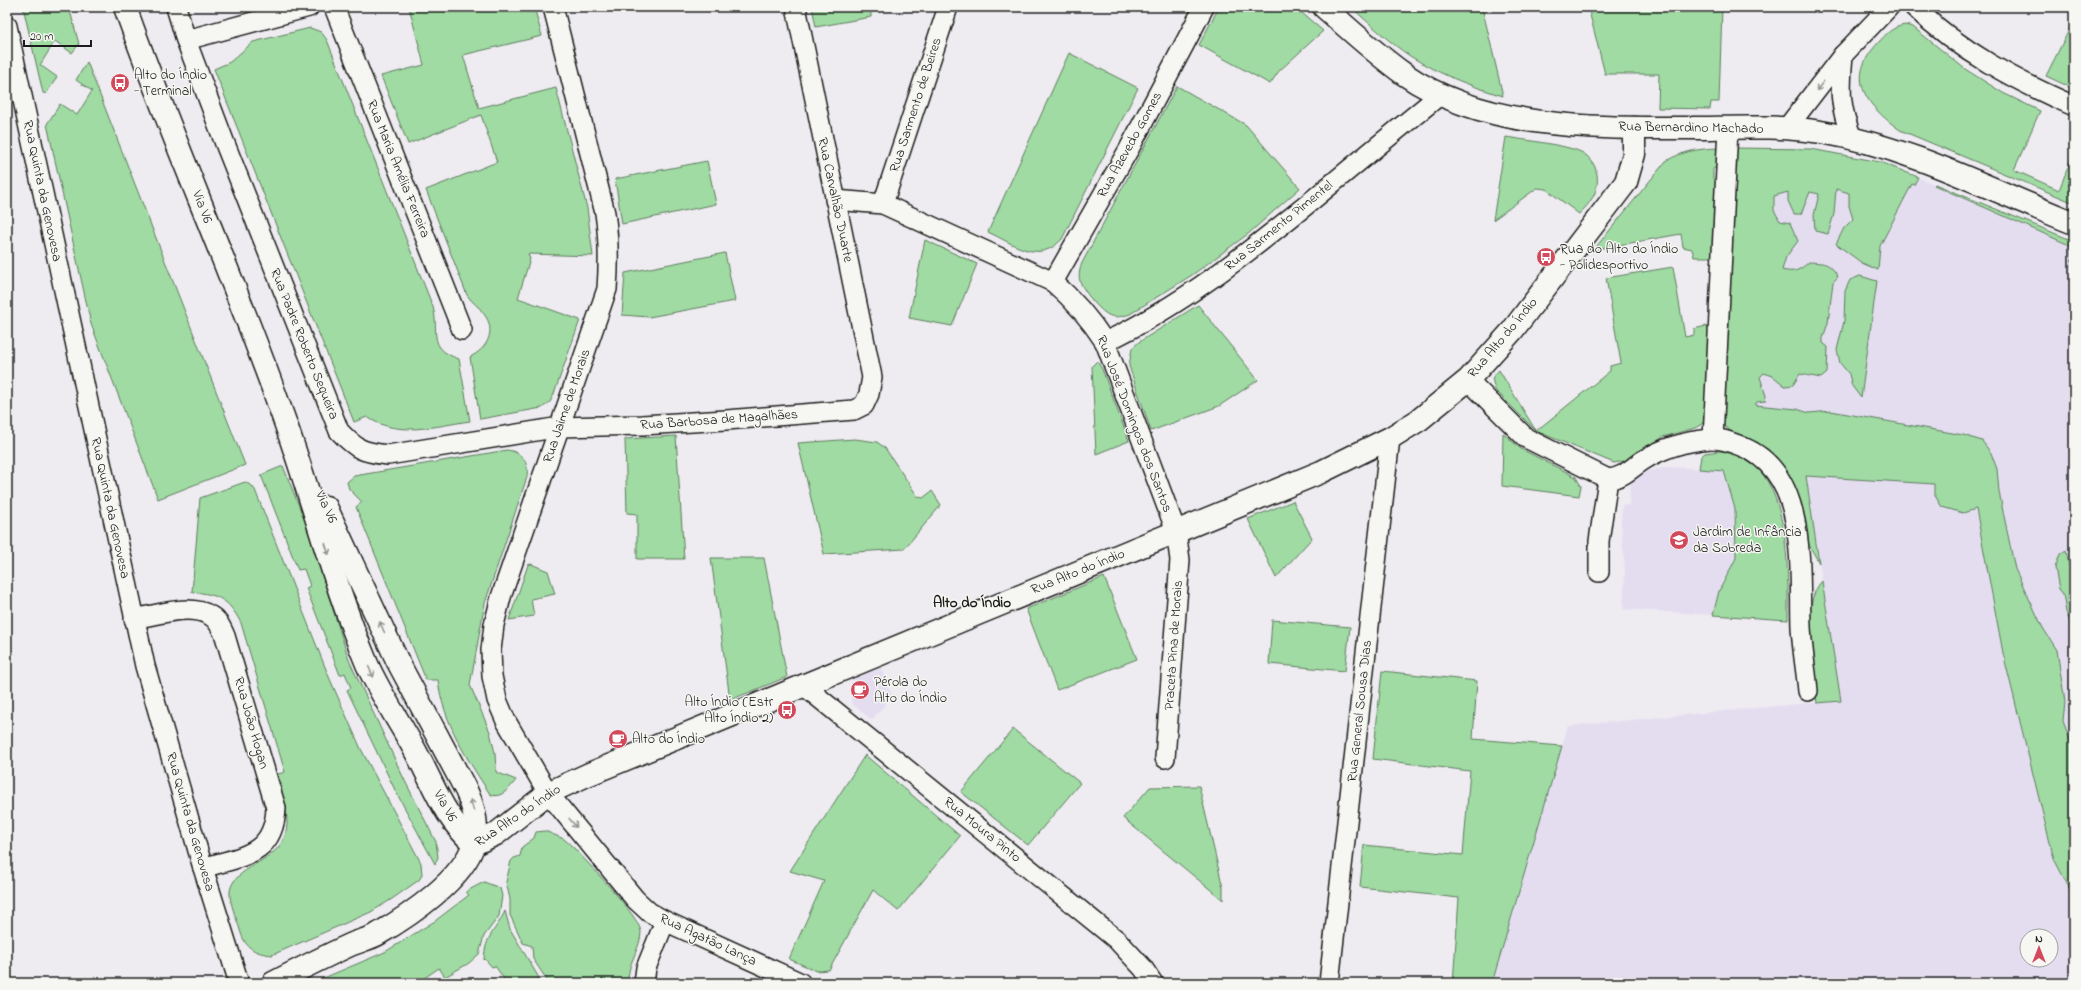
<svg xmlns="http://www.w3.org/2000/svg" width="2081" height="990" font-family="'Indie Flower',sans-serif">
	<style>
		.built { fill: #e4ddf0; fill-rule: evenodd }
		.green { fill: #9fdba2; stroke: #5e7c5f }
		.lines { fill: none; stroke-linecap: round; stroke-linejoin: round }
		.minor-casing { stroke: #1c1c1c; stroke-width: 22 }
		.secondary-casing { stroke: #1c1c1c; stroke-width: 25 }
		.minor { stroke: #f6f6f2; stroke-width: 19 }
		.secondary { stroke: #f6f6f2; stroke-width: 22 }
		.oneway { stroke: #949492 }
		.labels { text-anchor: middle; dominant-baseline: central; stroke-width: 3; stroke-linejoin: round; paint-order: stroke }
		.poi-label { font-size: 14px; fill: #1c1c1c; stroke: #f6f6f2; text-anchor: start }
		.street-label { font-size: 14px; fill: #1c1c1c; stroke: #f6f6f2 }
		.neighbourhood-label { font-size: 15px; font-weight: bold; fill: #1c1c1c; stroke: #f6f6f2 }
	</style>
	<rect width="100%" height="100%" fill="#eeebf1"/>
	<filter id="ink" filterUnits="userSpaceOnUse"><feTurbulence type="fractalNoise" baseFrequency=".025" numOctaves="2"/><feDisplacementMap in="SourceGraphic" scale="8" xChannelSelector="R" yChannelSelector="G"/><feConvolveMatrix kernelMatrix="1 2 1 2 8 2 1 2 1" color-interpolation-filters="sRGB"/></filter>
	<g filter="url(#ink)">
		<g class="built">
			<path d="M 1778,148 L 1811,149 L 1880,162 L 2071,240 L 2074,244 L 2074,983 L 1492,983 L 1568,726 L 1798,704 L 1841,701 L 1806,476 L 1751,432 ZM 2027,936 L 2051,936 L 2051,960 L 2027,960 Z"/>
			<polygon points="1667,467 1724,470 1735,509 1736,558 1719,591 1713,615 1623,609 1625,570 1621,523 1622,505 1629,505 1631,475"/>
			<polygon points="881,668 892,696 872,720 851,703 855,678"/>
		</g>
		<g class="green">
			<polygon points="23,7 69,7 79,44 72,53 55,41 40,65 57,77 46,94 43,93"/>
			<path d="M 409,7 L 534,7 L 542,36 L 463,55 L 479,108 L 556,88 L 587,208 L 593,256 L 528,254 L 530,259 L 518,298 L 580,320 L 554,394 L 550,402 L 542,408 L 480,419 L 470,357 C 487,349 497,331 484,314 C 479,306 472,303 467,295 L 426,190 L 497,162 L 481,115 L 408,144 L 381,76 L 424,65 Z"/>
			<polygon points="812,7 871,7 871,17 816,27"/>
			<polygon points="1219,7 1295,7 1323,31 1279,71 1270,84 1199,45"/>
			<path d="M 1351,7 L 1482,7 L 1503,96 C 1471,86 1438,74 1410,56 C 1389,42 1370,24 1351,7 Z"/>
			<polygon points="1588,7 1722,7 1719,102 1711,102 1710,109 1658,108 1659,74 1605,74"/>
			<polygon points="2074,20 2074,89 2046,76"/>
			<path d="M 1905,25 L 1913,27 L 1965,69 L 2003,93 L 2040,111 L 2014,170 L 2059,190 L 2074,152 L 2074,203 L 1900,130 C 1867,106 1844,79 1878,43 C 1886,34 1892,27 1905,25 Z"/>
			<path d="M 310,28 L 321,32 L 327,40 L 433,307 C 440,332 426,348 459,359 L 470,421 C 435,426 398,438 367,417 L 354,422 L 214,69 L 230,62 L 253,42 Z"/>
			<path d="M 1069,53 L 1138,88 L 1062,239 C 1039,265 1014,244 988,232 Z"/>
			<polygon points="87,62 245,465 158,499 91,324 47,124 60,104 77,115 92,91 76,80"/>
			<path d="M 1177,86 L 1246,125 L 1300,188 L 1248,234 L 1192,275 L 1130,314 C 1124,316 1118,318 1111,316 C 1102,314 1083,291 1080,281 C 1078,275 1080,269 1082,263 Z"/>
			<path d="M 1506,137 C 1524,140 1566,145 1581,152 C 1599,161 1602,185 1591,200 C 1588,205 1583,210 1579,214 L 1546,189 L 1537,188 L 1493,220 Z"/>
			<path d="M 1718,148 L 1719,166 L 1713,169 L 1713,179 L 1719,182 L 1715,255 L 1712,257 L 1694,257 L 1692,249 L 1683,247 L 1681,234 L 1602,248 L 1592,252 L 1666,161 C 1683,151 1698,149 1718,148 Z"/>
			<path d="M 1734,148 L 1811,149 L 1880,162 L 1918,177 L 1914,185 L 1912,184 L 1880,246 L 1878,270 L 1862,263 L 1836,244 L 1844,228 L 1853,219 L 1849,206 L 1849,193 L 1836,189 L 1834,214 L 1828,234 L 1815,231 L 1814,215 L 1819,194 L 1810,192 L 1801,214 L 1794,214 L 1788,201 L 1788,192 L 1774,196 L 1774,210 L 1780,221 L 1790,223 L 1798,241 L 1786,257 L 1782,270 C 1794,273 1799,271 1809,262 C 1824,263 1830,262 1838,277 L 1833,282 L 1828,323 L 1823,338 L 1823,343 L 1828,347 L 1827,373 L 1821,378 L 1800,374 L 1793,385 L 1785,386 L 1774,377 L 1764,373 L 1760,377 L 1766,396 L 1765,401 L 1757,402 L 1755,405 L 1797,409 L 1809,413 L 1831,411 L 1963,435 L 1982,441 L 1991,453 L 1997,469 L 1999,492 L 2015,569 L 2043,628 L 2057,650 L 2065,702 L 2063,721 L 2074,751 L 2074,897 L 2054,859 L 2003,653 L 1976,509 L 1963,513 L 1942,507 L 1934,494 L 1934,484 L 1806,476 L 1819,563 L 1809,545 L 1804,523 L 1742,437 L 1730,431 L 1723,425 Z"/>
			<polygon points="707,161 716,204 622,224 615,179"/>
			<polygon points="1935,184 2071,240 2074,244 2074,269 2072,268 2071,248 2067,244 1934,185"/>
			<polygon points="925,240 977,264 952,326 909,318"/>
			<polygon points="725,253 735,301 649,317 622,315 625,273"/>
			<polygon points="1673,267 1685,337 1694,335 1694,329 1706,326 1707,328 1714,328 1708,415 1702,424 1695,428 1663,437 1629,460 1614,463 1536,431 1495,390 1492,378 1499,370 1536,431 1610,371 1610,366 1621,363 1606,278"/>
			<polygon points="1860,276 1877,281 1861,398 1852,386 1849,374 1840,363 1837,350 1844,321 1845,291 1850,280"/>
			<polygon points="1198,305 1258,380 1219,406 1151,431 1129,366 1132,348 1139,342"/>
			<polygon points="1097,361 1102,369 1129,441 1096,454 1092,366"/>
			<polygon points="1503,433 1521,449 1576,477 1581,486 1579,496 1502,486"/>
			<polygon points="676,436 684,559 637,559 637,514 627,513 625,439"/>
			<polygon points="855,439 877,442 885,448 918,497 923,498 932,491 941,505 904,549 824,554 798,443"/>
			<path d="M 507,450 C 522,452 529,462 527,477 L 485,603 L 470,685 L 490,732 L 495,753 L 496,772 L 516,780 C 510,788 500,800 490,794 C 467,759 443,722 438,680 L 426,680 L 356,507 L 362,502 L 349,489 L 347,482 L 354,476 Z"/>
			<path d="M 1719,451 C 1792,454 1788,569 1788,620 L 1713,615 L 1719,591 L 1736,558 L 1735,509 L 1724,471 L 1699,469 L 1701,456 L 1705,453 Z"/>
			<polygon points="283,466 305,521 349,660 404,779 436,842 438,857 435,864 395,790 347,690 351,688 345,673 340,675 306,588 310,586 304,569 298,570 261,475"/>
			<path d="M 245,482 L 252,486 L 255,490 L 329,677 L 361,749 L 421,863 L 422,875 L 419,880 L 392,899 L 371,912 L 272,955 C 254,953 245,948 240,930 C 237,919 229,903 230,891 C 233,868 273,862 283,840 C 293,820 282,794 275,775 L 285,772 L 241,623 C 229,600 219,594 192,592 L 200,498 Z"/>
			<polygon points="1293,501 1312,538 1276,578 1248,519"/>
			<polygon points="2066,550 2074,589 2074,639 2074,631 2066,612 2063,594 2059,589 2055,568 2060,554"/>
			<polygon points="711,558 764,558 787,677 730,700"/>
			<polygon points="531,564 548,571 555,594 531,599 534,616 509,620 528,565"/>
			<polygon points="1104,577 1137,659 1057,690 1026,609"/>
			<path d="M 1822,581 L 1841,701 L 1817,703 C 1812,672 1799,605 1822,581 Z"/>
			<polygon points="1272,620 1350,627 1345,671 1269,664"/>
			<polygon points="1382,671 1477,681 1473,739 1562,746 1492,983 1453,983 1459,898 1360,887 1364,845 1463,855 1470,771 1373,759"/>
			<polygon points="1013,729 1080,783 1028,845 961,792"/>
			<polygon points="865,755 960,836 898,911 873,890 829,970 817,971 789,959 824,881 790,871"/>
			<polygon points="1199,786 1223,888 1223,900 1123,818 1150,787"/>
			<path d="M 545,831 L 564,839 L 574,848 C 587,862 640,917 641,932 C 641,948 627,963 628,983 L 549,983 L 533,959 L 532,946 L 523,943 L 510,915 L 510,899 L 506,882 L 511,861 L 514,858 L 520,856 L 522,847 L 534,838 L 536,832 Z"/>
			<polygon points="484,882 500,888 502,896 499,916 484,936 479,954 469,963 445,977 439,968 417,983 312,983 385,952 435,921 469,895 466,892 467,891"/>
			<path d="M 505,911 L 510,929 L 542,983 L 507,983 L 495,966 L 492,967 L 485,959 L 484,960 C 485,935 496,931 505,911 Z"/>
		</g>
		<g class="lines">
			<g class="minor-casing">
				<g id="minor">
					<path d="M 176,7 L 186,40 L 224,141 L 339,431 C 357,450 362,452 388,455 L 560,427 L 642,425 L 726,420 L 854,410 L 864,405 L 869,394 L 872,377 L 796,7"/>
					<polyline points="334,7 462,330"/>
					<path d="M 553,7 L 605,213 C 609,239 609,262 607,289 L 501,597 L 494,625 L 491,650 L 492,676 L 497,700 L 506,721 L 548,793 L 635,899 L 649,912 L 665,921 L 801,983"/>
					<path d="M 1914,7 C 1960,51 2016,81 2074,106"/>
					<polyline points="7,26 145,666 203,868 239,983"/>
					<polyline points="186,40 309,7"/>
					<path d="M 1843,55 C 1840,89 1839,106 1852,138"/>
					<polyline points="1786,129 1843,55 1889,7"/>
					<path d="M 835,200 L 883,204 L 1053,282 C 1074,300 1090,319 1105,342 L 1176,531 L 1180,560 L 1165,758"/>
					<polyline points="883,204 948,7"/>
					<polyline points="1053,282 1129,149 1204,7"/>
					<path d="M 1105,342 C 1181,306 1245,255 1310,202 C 1353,166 1397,130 1441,94"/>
					<polyline points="1468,380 1526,438 1608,479"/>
					<polyline points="1713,439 1728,128"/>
					<path d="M 1599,572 L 1599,541 L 1608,479 C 1623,478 1630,469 1642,461 C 1662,448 1687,441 1711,439 C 1722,438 1733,443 1743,447 C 1809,474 1799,571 1801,627 C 1802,648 1806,670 1808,691"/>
					<path d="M 134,619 C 157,615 190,603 211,616 C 218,620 222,629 225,636 L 276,808 C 274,856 241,856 203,868"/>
					<polyline points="803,685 1117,940 1143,968 1153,983"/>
					<polyline points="644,983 646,968 665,921"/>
					<polyline points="1329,983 1390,438"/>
				</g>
			</g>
			<g class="secondary-casing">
				<g id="secondary">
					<path d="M 125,7 C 173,142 232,273 280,408 C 311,492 332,581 367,664 C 381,696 402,725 418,756 C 436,790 444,817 474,844"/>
					<path d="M 1324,7 C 1350,30 1376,54 1404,74 C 1485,130 1595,128 1689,128 C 1732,128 1778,125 1821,132 C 1910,147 1991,190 2074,223"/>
					<polyline points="474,844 496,834 548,793 587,775 1321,472 1390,438 1419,420 1468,380 1512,331 1626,182 1634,154 1634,128"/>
					<path d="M 273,983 C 298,970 324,957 350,945 C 359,941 369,939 378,934 C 409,916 464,879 474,843 C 479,825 474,807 466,790 L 398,662 L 326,507"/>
				</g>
			</g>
			<use href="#minor" class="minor"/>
			<use href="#secondary" class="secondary"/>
		</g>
		<defs><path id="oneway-shaft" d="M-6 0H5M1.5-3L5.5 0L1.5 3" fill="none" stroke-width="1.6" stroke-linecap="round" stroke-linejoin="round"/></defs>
		<g class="oneway">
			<use href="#oneway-shaft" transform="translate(1820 86) rotate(128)"/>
			<use href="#oneway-shaft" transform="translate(327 549) rotate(72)"/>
			<use href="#oneway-shaft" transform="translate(382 627) rotate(-114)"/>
			<use href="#oneway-shaft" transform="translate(371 672) rotate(66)"/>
			<use href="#oneway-shaft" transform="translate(472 805) rotate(-106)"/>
			<use href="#oneway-shaft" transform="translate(573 823) rotate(49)"/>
		</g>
	</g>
	<defs>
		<g id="bus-disc" transform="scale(1)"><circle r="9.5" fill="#d1495b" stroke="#f6f6f2"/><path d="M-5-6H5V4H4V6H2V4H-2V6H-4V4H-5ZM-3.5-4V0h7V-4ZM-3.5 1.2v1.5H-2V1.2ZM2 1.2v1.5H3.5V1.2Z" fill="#fff"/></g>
		<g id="school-disc" transform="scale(1)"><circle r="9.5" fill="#d1495b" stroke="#f6f6f2"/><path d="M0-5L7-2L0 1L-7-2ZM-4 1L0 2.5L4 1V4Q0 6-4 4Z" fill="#fff"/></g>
		<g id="cafe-disc" transform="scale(1)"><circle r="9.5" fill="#d1495b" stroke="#f6f6f2"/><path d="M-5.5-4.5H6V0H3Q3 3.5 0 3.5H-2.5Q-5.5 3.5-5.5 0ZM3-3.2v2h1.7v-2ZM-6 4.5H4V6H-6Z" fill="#fff"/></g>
	</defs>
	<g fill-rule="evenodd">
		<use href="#bus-disc" x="120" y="83"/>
		<use href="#bus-disc" x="1546" y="257"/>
		<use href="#school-disc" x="1679" y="540"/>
		<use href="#cafe-disc" x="860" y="690"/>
		<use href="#bus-disc" x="787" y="710"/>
		<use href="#cafe-disc" x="618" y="739"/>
	</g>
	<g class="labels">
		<g class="poi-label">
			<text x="134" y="75">Alto do Índio<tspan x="134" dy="16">- Terminal</tspan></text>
			<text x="1560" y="249">Rua do Alto do Índio<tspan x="1560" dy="16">- Polidesportivo</tspan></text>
			<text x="1693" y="532">Jardim de Infância<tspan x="1693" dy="16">da Sobreda</tspan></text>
			<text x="874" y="682">Pérola do<tspan x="874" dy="16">Alto do Índio</tspan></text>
			<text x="773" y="702" text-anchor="end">Alto Índio (Estr<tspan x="773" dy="16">Alto Índio 2)</tspan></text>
			<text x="632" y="739">Alto do Índio</text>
		</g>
		<g class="street-label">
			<text transform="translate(916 105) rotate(-72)">Rua Sarmento de Beires</text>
			<text transform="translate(1691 128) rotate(1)">Rua Bernardino Machado</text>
			<text transform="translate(1130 145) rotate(-61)">Rua Azevedo Gomes</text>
			<text transform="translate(398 169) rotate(68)">Rua Maria Amélia Ferreira</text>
			<text transform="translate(42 191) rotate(78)">Rua Quinta da Genovesa</text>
			<text transform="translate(835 200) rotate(78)">Rua Carvalhão Duarte</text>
			<text transform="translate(202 207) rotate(69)">Via V6</text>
			<text transform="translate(1279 226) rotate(-39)">Rua Sarmento Pimentel</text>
			<text transform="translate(1503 338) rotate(-50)">Rua Alto do Índio</text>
			<text transform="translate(304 344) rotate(68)">Rua Padre Roberto Sequeira</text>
			<text transform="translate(567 406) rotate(-71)">Rua Jaime de Morais</text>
			<text transform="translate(719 420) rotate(-4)">Rua Barbosa de Magalhães</text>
			<text transform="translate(1134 424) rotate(69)">Rua José Domingos dos Santos</text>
			<text transform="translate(326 507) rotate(65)">Via V6</text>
			<text transform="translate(110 508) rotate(78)">Rua Quinta da Genovesa</text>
			<text transform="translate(1078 572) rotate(-22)">Rua Alto do Índio</text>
			<text transform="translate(1174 645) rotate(-86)">Praceta Pina de Morais</text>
			<text transform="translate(1360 711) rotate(-84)">Rua General Sousa Dias</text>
			<text transform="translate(251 723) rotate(74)">Rua João Hogan</text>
			<text transform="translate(445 806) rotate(61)">Via V6</text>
			<text transform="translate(518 816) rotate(-34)">Rua Alto do Índio</text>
			<text transform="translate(190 822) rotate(74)">Rua Quinta da Genovesa</text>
			<text transform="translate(982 830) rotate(39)">Rua Moura Pinto</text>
			<text transform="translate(708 940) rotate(25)">Rua Agatão Lança</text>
		</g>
		<g class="neighbourhood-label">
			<text x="972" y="603">Alto do Índio</text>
		</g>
	</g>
	<rect width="2081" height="990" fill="none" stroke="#f6f6f2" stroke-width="24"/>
	<rect x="12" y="12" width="2057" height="966" fill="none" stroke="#1c1c1c" stroke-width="1.5" filter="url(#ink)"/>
	<g transform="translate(2039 948)"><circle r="19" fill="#f6f6f2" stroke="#9f9f9c"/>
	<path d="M0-3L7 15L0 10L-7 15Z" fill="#d1495b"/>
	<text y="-6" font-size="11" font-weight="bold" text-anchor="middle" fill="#1c1c1c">N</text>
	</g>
	<path d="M24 40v6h67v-6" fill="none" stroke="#1c1c1c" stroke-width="2"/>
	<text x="30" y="40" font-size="12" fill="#1c1c1c" stroke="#f6f6f2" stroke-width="3" paint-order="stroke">20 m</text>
</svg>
